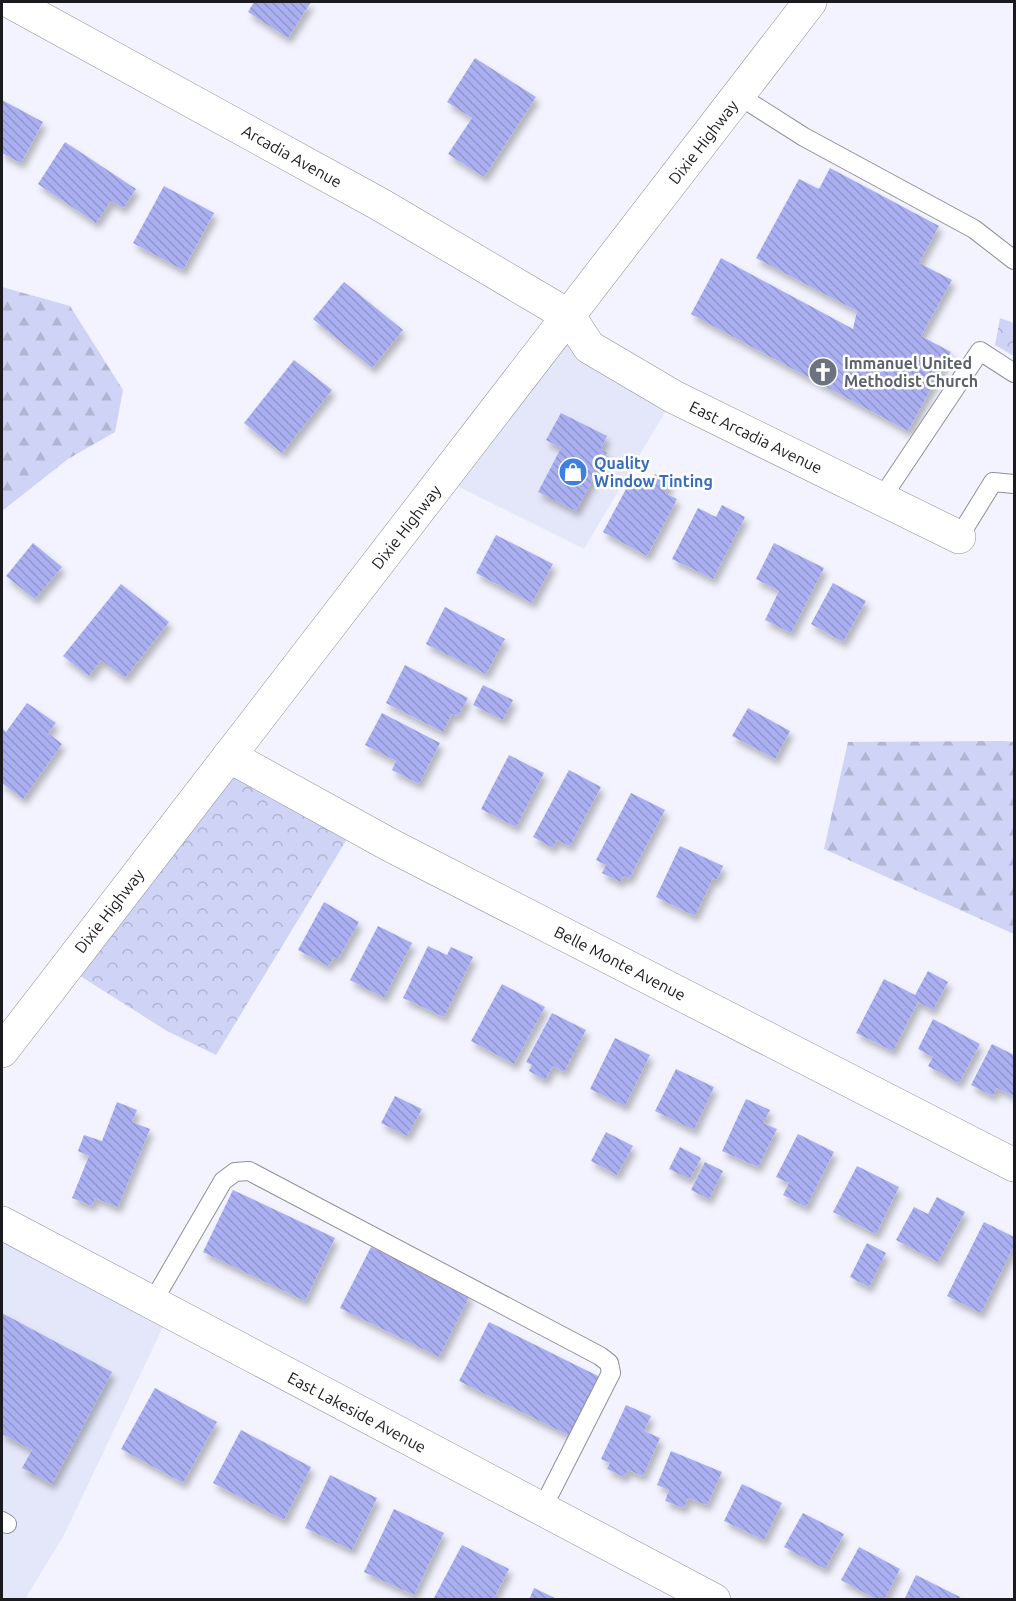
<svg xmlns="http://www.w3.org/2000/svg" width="1016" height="1601" font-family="Ubuntu,sans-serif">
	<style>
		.built { fill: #e4e7f9 }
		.forest { fill: url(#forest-firs) }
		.park { fill: url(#park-crowns) }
		.building { fill: url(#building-back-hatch); filter: url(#shadow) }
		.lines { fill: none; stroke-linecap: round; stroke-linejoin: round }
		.service-casing { stroke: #8f909a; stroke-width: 20 }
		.minor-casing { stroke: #8f909a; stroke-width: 34 }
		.primary-casing { stroke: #8f909a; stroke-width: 34 }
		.service { stroke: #fff; stroke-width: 18 }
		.minor { stroke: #fff; stroke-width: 33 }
		.primary { stroke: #fff; stroke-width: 33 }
		.labels { text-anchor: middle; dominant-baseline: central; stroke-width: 5; stroke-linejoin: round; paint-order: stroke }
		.street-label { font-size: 16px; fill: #1b1b1f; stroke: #fff }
		.worship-label { font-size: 16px; font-weight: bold; fill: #5b616d; stroke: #fff; text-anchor: start }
		.shop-label { font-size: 16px; font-weight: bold; fill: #366cbe; stroke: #fff; text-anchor: start }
	</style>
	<defs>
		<pattern id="forest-firs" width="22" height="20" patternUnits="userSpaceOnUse" patternTransform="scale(1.5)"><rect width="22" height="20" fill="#cfd3f5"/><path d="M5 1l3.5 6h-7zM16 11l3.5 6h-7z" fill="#b1b5d2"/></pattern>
		<pattern id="park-crowns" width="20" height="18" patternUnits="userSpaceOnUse" patternTransform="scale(1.5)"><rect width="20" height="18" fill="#cfd3f5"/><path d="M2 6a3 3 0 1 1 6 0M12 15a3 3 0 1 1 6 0" fill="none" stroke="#b1b5d2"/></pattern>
		<pattern id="building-back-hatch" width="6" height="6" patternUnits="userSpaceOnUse" patternTransform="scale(1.5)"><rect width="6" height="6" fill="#aaaff2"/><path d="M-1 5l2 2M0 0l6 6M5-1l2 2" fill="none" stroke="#9296cf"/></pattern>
		<filter id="shadow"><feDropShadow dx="3.5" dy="6" stdDeviation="3" flood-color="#0004"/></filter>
	</defs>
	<rect width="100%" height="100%" fill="#f2f3fe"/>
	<g class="built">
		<polygon points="569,316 674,397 584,549 443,479"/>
		<polygon points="2,1223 170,1312 64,1535 25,1599 2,1599"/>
	</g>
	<g class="forest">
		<polygon points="2,287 70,306 123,390 115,432 68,459 2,511"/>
		<polygon points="1004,741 1014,742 1014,934 824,849 848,742"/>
	</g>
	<g class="park">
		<polygon points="1000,318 1014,323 1014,356 995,345"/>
		<polygon points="229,756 355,826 216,1055 167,1031 66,967"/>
	</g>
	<g class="building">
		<polygon points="254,2 311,2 288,38 248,12"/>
		<polygon points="475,58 536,97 484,177 448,154 472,118 447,102"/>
		<polygon points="2,100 43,122 21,163 2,153"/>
		<polygon points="65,142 136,189 123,208 111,201 96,223 38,184"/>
		<polygon points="830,168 939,226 919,263 952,280 921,336 951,352 908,431 691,314 721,258 853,329 857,311 756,258 799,179 819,189"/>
		<polygon points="164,186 214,213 183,270 133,243"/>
		<polygon points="344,282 403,330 372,368 313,319"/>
		<polygon points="294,360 332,390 282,453 244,423"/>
		<polygon points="561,413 607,436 601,449 607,453 576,511 538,492 561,448 546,440"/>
		<polygon points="655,474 671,483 665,493 677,499 647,556 603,532 633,476 650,485"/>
		<polygon points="722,505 745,517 713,579 672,559 698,508 716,517"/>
		<polygon points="496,535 553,564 532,603 476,573"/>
		<polygon points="33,543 62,567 35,599 6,576"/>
		<polygon points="774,543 824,568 791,633 765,620 779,591 756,579"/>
		<polygon points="833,583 866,601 843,642 811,624"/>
		<polygon points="121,584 169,622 125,678 101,660 89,676 63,656"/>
		<polygon points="445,607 505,639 486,674 426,644"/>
		<polygon points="405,665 468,698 458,716 452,714 443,732 386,703"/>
		<polygon points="483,685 513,700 503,720 473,705"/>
		<polygon points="27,703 56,723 48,733 62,744 23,799 2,783 2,728 6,732"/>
		<polygon points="748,708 790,731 775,759 732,736"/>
		<polygon points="382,713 440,743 419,784 392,770 396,761 365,745"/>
		<polygon points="509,755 544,773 516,827 481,809"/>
		<polygon points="569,770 601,787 570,846 557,840 553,848 533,837"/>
		<polygon points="631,793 665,810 629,879 624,876 620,882 602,873 606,865 596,860"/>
		<polygon points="680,846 723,866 717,880 713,878 695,916 656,897"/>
		<polygon points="324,902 359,922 338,959 334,957 328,966 298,950"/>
		<polygon points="378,926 412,943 384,998 350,980"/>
		<polygon points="428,946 447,955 451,947 473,957 444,1017 403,998"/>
		<polygon points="928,971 948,982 933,1010 918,1002 893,1051 856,1033 884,979 915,995"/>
		<polygon points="502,984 545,1007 514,1064 471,1041"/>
		<polygon points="552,1013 586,1030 564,1072 553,1066 545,1080 529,1071 532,1065 526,1062"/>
		<polygon points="933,1019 980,1044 959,1083 928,1066 933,1057 918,1049"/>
		<polygon points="615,1038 650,1055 625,1106 590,1089"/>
		<polygon points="992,1044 1014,1055 1014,1096 997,1088 993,1096 971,1085"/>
		<polygon points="676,1069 714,1087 694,1130 655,1111"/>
		<polygon points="395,1096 422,1109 407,1136 381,1123"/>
		<polygon points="746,1099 770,1110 763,1123 777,1129 758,1167 722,1151"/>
		<polygon points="117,1102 137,1110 132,1122 150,1129 118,1207 95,1198 92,1206 72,1198 89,1156 78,1151 84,1135 102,1141"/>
		<polygon points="606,1132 633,1146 617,1175 591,1161"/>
		<polygon points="798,1134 834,1152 806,1207 783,1195 789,1183 776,1177"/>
		<polygon points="680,1147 701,1158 690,1179 669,1169"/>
		<polygon points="705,1162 723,1171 709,1199 691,1190"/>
		<polygon points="857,1166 899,1187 876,1234 833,1212"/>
		<polygon points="233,1190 335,1238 305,1301 203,1252"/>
		<polygon points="937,1197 965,1212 938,1262 896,1240 914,1207 928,1214"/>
		<polygon points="984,1222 1014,1237 1014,1246 981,1313 947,1296"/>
		<polygon points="867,1243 886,1253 869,1287 850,1277"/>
		<polygon points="371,1247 470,1295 439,1357 340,1308"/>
		<polygon points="2,1313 112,1372 52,1484 22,1468 32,1450 2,1434"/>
		<polygon points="489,1322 600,1377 570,1436 459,1381"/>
		<polygon points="155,1388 217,1422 183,1483 121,1449"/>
		<polygon points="626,1405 651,1416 644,1431 660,1438 643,1476 628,1470 624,1477 607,1469 610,1463 601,1459"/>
		<polygon points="241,1430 311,1467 284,1520 213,1483"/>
		<polygon points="671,1451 722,1472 707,1505 688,1498 684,1508 665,1501 669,1490 657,1485"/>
		<polygon points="330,1475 377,1498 352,1550 305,1528"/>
		<polygon points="742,1484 782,1503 764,1540 724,1521"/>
		<polygon points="394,1509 444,1533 414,1595 364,1572"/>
		<polygon points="803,1513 844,1534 825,1569 784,1547"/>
		<polygon points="462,1545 509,1569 493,1600 434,1598"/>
		<polygon points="859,1547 900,1569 884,1600 878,1600 841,1580"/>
		<polygon points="916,1575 960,1597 958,1600 904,1600"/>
		<polygon points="534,1588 559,1600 529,1600"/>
	</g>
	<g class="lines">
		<g class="service-casing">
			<g id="service">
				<polyline points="738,95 804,137 974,229 1014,260"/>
				<polyline points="881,499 980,351 1014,373"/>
				<polyline points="959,537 993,482 1014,484"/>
				<polyline points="152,1303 223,1181 235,1172 249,1171 600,1356 609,1363 611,1373 542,1509"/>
				<polyline points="2,1521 7,1524"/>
			</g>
		</g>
		<g class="minor-casing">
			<g id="minor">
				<polyline points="11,2 381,205 530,293 569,316 589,347 674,397 959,537"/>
				<polyline points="229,756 390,845 1014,1165"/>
				<polyline points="2,1223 714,1600"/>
			</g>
		</g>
		<g class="primary-casing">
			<polyline id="primary" points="2,1051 810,2"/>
		</g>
		<use href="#service" class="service"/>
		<use href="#minor" class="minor"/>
		<use href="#primary" class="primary"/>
	</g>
	<defs>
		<g id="church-disc" transform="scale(1.5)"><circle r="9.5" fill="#6b7280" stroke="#fff"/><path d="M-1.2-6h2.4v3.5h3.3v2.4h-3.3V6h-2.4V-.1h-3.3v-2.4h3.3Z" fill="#fff"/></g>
		<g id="shop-disc" transform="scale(1.5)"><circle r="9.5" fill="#3f7fe0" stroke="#fff"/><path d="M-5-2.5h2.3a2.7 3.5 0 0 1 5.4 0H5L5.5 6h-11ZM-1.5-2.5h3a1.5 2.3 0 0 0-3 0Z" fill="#fff"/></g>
	</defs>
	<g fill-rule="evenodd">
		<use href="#church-disc" x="823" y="372"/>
		<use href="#shop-disc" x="573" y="472"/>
	</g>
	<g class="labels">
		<g class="street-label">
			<text transform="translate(703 142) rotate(-52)">Dixie Highway</text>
			<text transform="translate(292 156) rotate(29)">Arcadia Avenue</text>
			<text transform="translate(756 437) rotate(26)">East Arcadia Avenue</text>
			<text transform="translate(406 527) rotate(-52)">Dixie Highway</text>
			<text transform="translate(109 911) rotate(-52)">Dixie Highway</text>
			<text transform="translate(620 963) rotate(27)">Belle Monte Avenue</text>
			<text transform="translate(357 1412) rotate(28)">East Lakeside Avenue</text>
		</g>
		<g class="worship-label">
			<text x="844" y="363">Immanuel United<tspan x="844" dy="18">Methodist Church</tspan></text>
		</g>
		<g class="shop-label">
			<text x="594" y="463">Quality<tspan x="594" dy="18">Window Tinting</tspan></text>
		</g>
	</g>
	<rect width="1016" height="1601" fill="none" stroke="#1b1b1f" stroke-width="6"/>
</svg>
